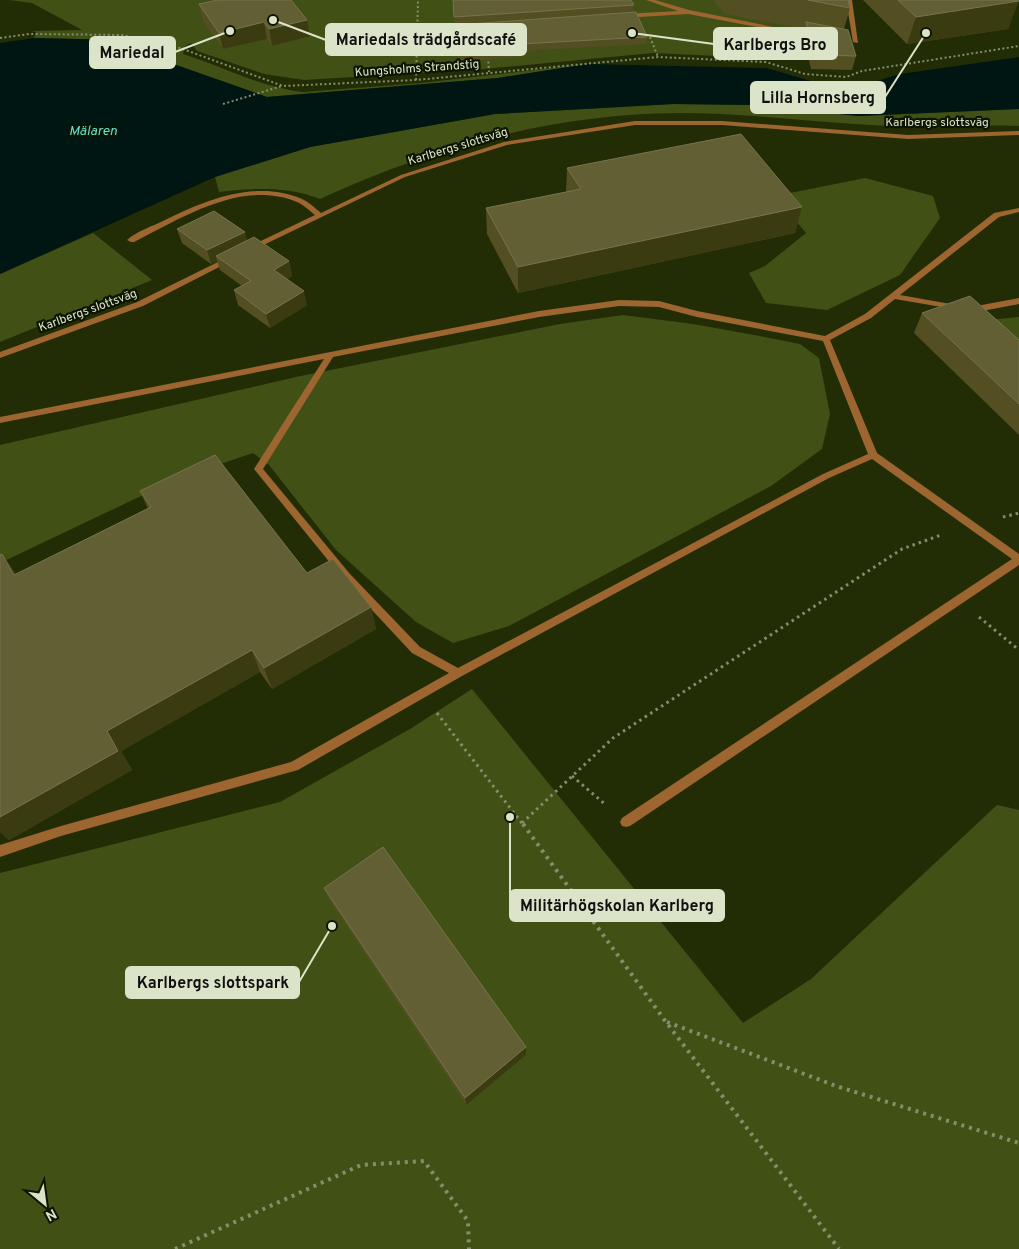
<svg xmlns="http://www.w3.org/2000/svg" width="1019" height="1249" font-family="Overpass,sans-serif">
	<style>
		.green { fill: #415015 }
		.water { fill: #001613 }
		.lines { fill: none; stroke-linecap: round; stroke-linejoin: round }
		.path-far2 { stroke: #858e6c; stroke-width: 2; stroke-dasharray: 2 2.5; stroke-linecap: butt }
		.path-far1 { stroke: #858e6c; stroke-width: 3; stroke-dasharray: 2.5 4; stroke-linecap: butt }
		.path { stroke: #858e6c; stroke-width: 4; stroke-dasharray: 3 5; stroke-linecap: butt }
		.service { fill: #9d652f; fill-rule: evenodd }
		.minor { fill: #9d652f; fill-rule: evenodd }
		.wall { fill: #544f23 }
		.shaded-wall { fill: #3a3b10 }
		.building { fill: #635f35; stroke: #76744c }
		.labels { text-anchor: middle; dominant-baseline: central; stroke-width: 4.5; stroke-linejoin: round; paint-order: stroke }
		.far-street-label { font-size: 12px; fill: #dbe4c8; stroke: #0e1402 }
		.far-water-label { font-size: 14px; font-style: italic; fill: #62dfcc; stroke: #0e1402 }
		.leader { fill: none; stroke: #dbe4c8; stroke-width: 2 }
		.callout-dot { fill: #dbe4c8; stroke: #0e1402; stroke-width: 2 }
		.callout { fill: #dbe4c8; stroke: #dbe4c8; stroke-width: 2 }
		.callout-label { font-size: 16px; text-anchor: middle; font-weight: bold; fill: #111 }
	</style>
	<rect width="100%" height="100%" fill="#232d05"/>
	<g class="green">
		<path d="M 9,0 L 772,0 L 842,38 L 777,59 L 653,53 L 483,69 L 304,80 L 264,74 L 197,51 L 191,43 L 185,46 L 183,54 C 222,66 262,88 303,92 L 421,83 L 587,64 L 498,78 L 267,97 L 162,60 L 120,40 L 34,38 L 36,32 L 31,31 L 82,30 L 32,3 Z"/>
		<path d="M 673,104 L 754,105 L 858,116 L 1019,109 L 1019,126 C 976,124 933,128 890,126 C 820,123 749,113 678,113 C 554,114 432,147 320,199 C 288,186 253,188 219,192 L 215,177 L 310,147 L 495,114 Z"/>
		<polygon points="865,178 933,196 940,218 900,275 827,310 766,303 749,273 765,266 806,233 775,196"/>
		<polygon points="93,233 152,280 0,342 0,274"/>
		<polygon points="623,315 693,324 760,336 800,344 819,358 830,414 822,449 771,486 509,626 453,643 416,622 336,550 269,465 253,453 179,478 0,563 0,445 296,377 560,324"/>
		<polygon points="1019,317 1019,345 979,321"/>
		<polygon points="472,689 743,1023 811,979 997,805 1019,810 1019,1249 0,1249 0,873 280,802 410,729"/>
	</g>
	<polygon class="water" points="34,38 120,40 162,60 267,97 498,78 587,64 767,68 831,87 854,88 900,74 1019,57 1019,109 858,116 754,105 673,104 495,114 310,147 215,177 0,274 0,43"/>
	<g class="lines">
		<g class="path-far2">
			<polyline points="650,37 658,57"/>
			<polyline points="0,38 29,34 123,35 180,48 283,86 416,80 658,57 766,62 805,74 846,77 862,71 1019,46"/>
			<polyline points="488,57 489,72"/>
			<polyline points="416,80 418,0"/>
			<polyline points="223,104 282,86"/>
		</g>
		<g class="path-far1">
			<polyline points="1003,517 1019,513"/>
			<polyline points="979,617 1019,650"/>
			<polyline points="437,713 524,826"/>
			<polyline points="572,776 606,805"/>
			<polyline points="522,823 613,738 902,549 941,535"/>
		</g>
		<g class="path">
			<polyline points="523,824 666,1022 839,1249"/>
			<polyline points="667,1022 836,1086 1019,1143"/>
			<polyline points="175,1249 361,1165 424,1161 468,1221 469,1249"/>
		</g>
		<g class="service">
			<polygon points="846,0 852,0 858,43 853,42"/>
			<path d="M 635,121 L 722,121 L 908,135 L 1019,131 L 1019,135 L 908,139 L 722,125 L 635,125 L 507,145 L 405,177 L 251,251 L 248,251 L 248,247 L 315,215 C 310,211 304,205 297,202 C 242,179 182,218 134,242 L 131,242 L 127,240 C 137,231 153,226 165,220 C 206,200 257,179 302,199 C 309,202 315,208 321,213 L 401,175 L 504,142 Z"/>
			<path d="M 1019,208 L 1019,212 L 999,217 L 900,295 L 956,305 L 959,306 L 959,310 L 895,299 L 871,318 L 830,340 L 877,453 L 1019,554 L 1019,565 L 630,826 L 626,827 L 622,826 L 620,822 L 622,818 L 1012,559 L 872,459 L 829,478 L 462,676 L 298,770 L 61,836 L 0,857 L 0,845 L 61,826 L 291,762 L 449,673 L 412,653 L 344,580 L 254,469 L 324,359 L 0,423 L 0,417 L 539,311 L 619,300 L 659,301 L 697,311 L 825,336 L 865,314 L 994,213 ZM 619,306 L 659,307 L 697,317 L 823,341 L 868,454 L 823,474 L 458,668 L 420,647 L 350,574 L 263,469 L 333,357 L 539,317 Z"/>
			<polygon points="226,258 232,258 233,260 143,306 0,358 0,352 137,302"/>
			<polygon points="1019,298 1019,304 971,313 967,310 971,307"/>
		</g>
		<g class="minor">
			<polygon points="646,0 655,0 689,10 818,36 815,38 688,14 624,18 621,16 624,14 678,11"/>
			<polygon points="468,25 471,27 470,28 443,31 440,29 443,27"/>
		</g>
	</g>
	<g class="wall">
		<polygon points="453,0 634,5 633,12 647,37 646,44 522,51 522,57 458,62 455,32 546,18 455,24"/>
		<polygon points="713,0 848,0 850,8 844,29 856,56 852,70 811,69 803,36 804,29 725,14"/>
		<polygon points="863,0 1017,0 1008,29 907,44"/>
		<polygon points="199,4 310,36 272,46 267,39 223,49 203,21"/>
		<polygon points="567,168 802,207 795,233 518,293 487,234 486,208 566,192"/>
		<polygon points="177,229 247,241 289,261 292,276 287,279 307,305 270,328 238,305 234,290 242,286 220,270 217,261 211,264 182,243"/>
		<polygon points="922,313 1019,340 1019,435 914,333"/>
		<polygon points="140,491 307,573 371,607 376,629 272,689 260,672 121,751 132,770 9,840 0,832 0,555 2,554 16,574 148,509"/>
		<polygon points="324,888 526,1055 466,1105 330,901"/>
	</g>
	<g class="shaded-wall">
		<polygon points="1019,1 1008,29 907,44 916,17"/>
		<polygon points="307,20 310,36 272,46 269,29"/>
		<polygon points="264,22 267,39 223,49 219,33"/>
		<polygon points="802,207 795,233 518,293 518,267"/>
		<polygon points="245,232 249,246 216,256 217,261 211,264 207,250"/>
		<polygon points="289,261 292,276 277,284 274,270"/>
		<polygon points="304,291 307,305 270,328 266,314"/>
		<polygon points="2,554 18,577 14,575"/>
		<polygon points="371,607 376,629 272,689 264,668"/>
		<polygon points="252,650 260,672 121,751 132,770 9,840 0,832 0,817 107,731"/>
		<polygon points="526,1047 526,1055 466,1105 465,1098"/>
	</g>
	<g class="building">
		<polygon points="218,0 291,0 307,20 269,29 264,22 219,33 199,4"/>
		<polygon points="453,0 631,0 634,5 454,17"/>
		<polygon points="808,0 848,0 850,8"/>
		<polygon points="898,0 1017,0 1019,1 916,17"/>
		<polygon points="636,12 647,37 520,44 522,50 458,55 455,25"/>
		<polygon points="806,22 848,30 856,56 815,55"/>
		<polygon points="741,134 802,207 518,267 486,208 581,189 567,168"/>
		<polygon points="214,211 245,232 207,250 177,229"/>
		<polygon points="254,237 289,261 274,270 304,291 266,314 234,290 251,281 216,256"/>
		<polygon points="970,296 1019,340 1019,404 922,313"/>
		<polygon points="215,455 307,573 333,559 371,607 264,668 252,650 107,731 118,751 0,817 0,555 2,554 14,575 151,507 140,491"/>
		<polygon points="383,847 526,1047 465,1098 324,888"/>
	</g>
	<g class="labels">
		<g class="far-street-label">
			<text transform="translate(417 69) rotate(-4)">Kungsholms Strandstig</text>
			<text x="937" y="123">Karlbergs slottsväg</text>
			<text transform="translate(458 147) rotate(-17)">Karlbergs slottsväg</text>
			<text transform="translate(88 311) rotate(-20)">Karlbergs slottsväg</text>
		</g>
		<g class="far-water-label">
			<text x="93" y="131">Mälaren</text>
		</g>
	</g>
	<path class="leader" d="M273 20L326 40M632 33L714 44M230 31L175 52M926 33L885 97M510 817L510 905M332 926L299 982"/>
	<g class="callout-dot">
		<circle cx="273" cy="20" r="5"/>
		<circle cx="632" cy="33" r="5"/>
		<circle cx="230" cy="31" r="5"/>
		<circle cx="926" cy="33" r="5"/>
		<circle cx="510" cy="817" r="5"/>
		<circle cx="332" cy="926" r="5"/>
	</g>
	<g class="callout">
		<rect x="326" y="24" width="200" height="31" rx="5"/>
		<rect x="714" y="28" width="123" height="31" rx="5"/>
		<rect x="90" y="37" width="85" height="31" rx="5"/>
		<rect x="751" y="82" width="134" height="31" rx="5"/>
		<rect x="510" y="890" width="214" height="31" rx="5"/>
		<rect x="126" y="967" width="173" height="31" rx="5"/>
	</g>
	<g class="callout-label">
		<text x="426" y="45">Mariedals trädgårdscafé</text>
		<text x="775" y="50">Karlbergs Bro</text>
		<text x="132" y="58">Mariedal</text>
		<text x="818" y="103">Lilla Hornsberg</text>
		<text x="617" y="911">Militärhögskolan Karlberg</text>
		<text x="213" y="988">Karlbergs slottspark</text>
	</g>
	<g transform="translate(45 1204) rotate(151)" stroke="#0e1402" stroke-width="4" paint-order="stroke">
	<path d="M0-4L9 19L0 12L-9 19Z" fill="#dbe4c8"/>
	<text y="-8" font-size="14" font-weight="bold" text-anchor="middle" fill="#dbe4c8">N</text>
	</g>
</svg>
